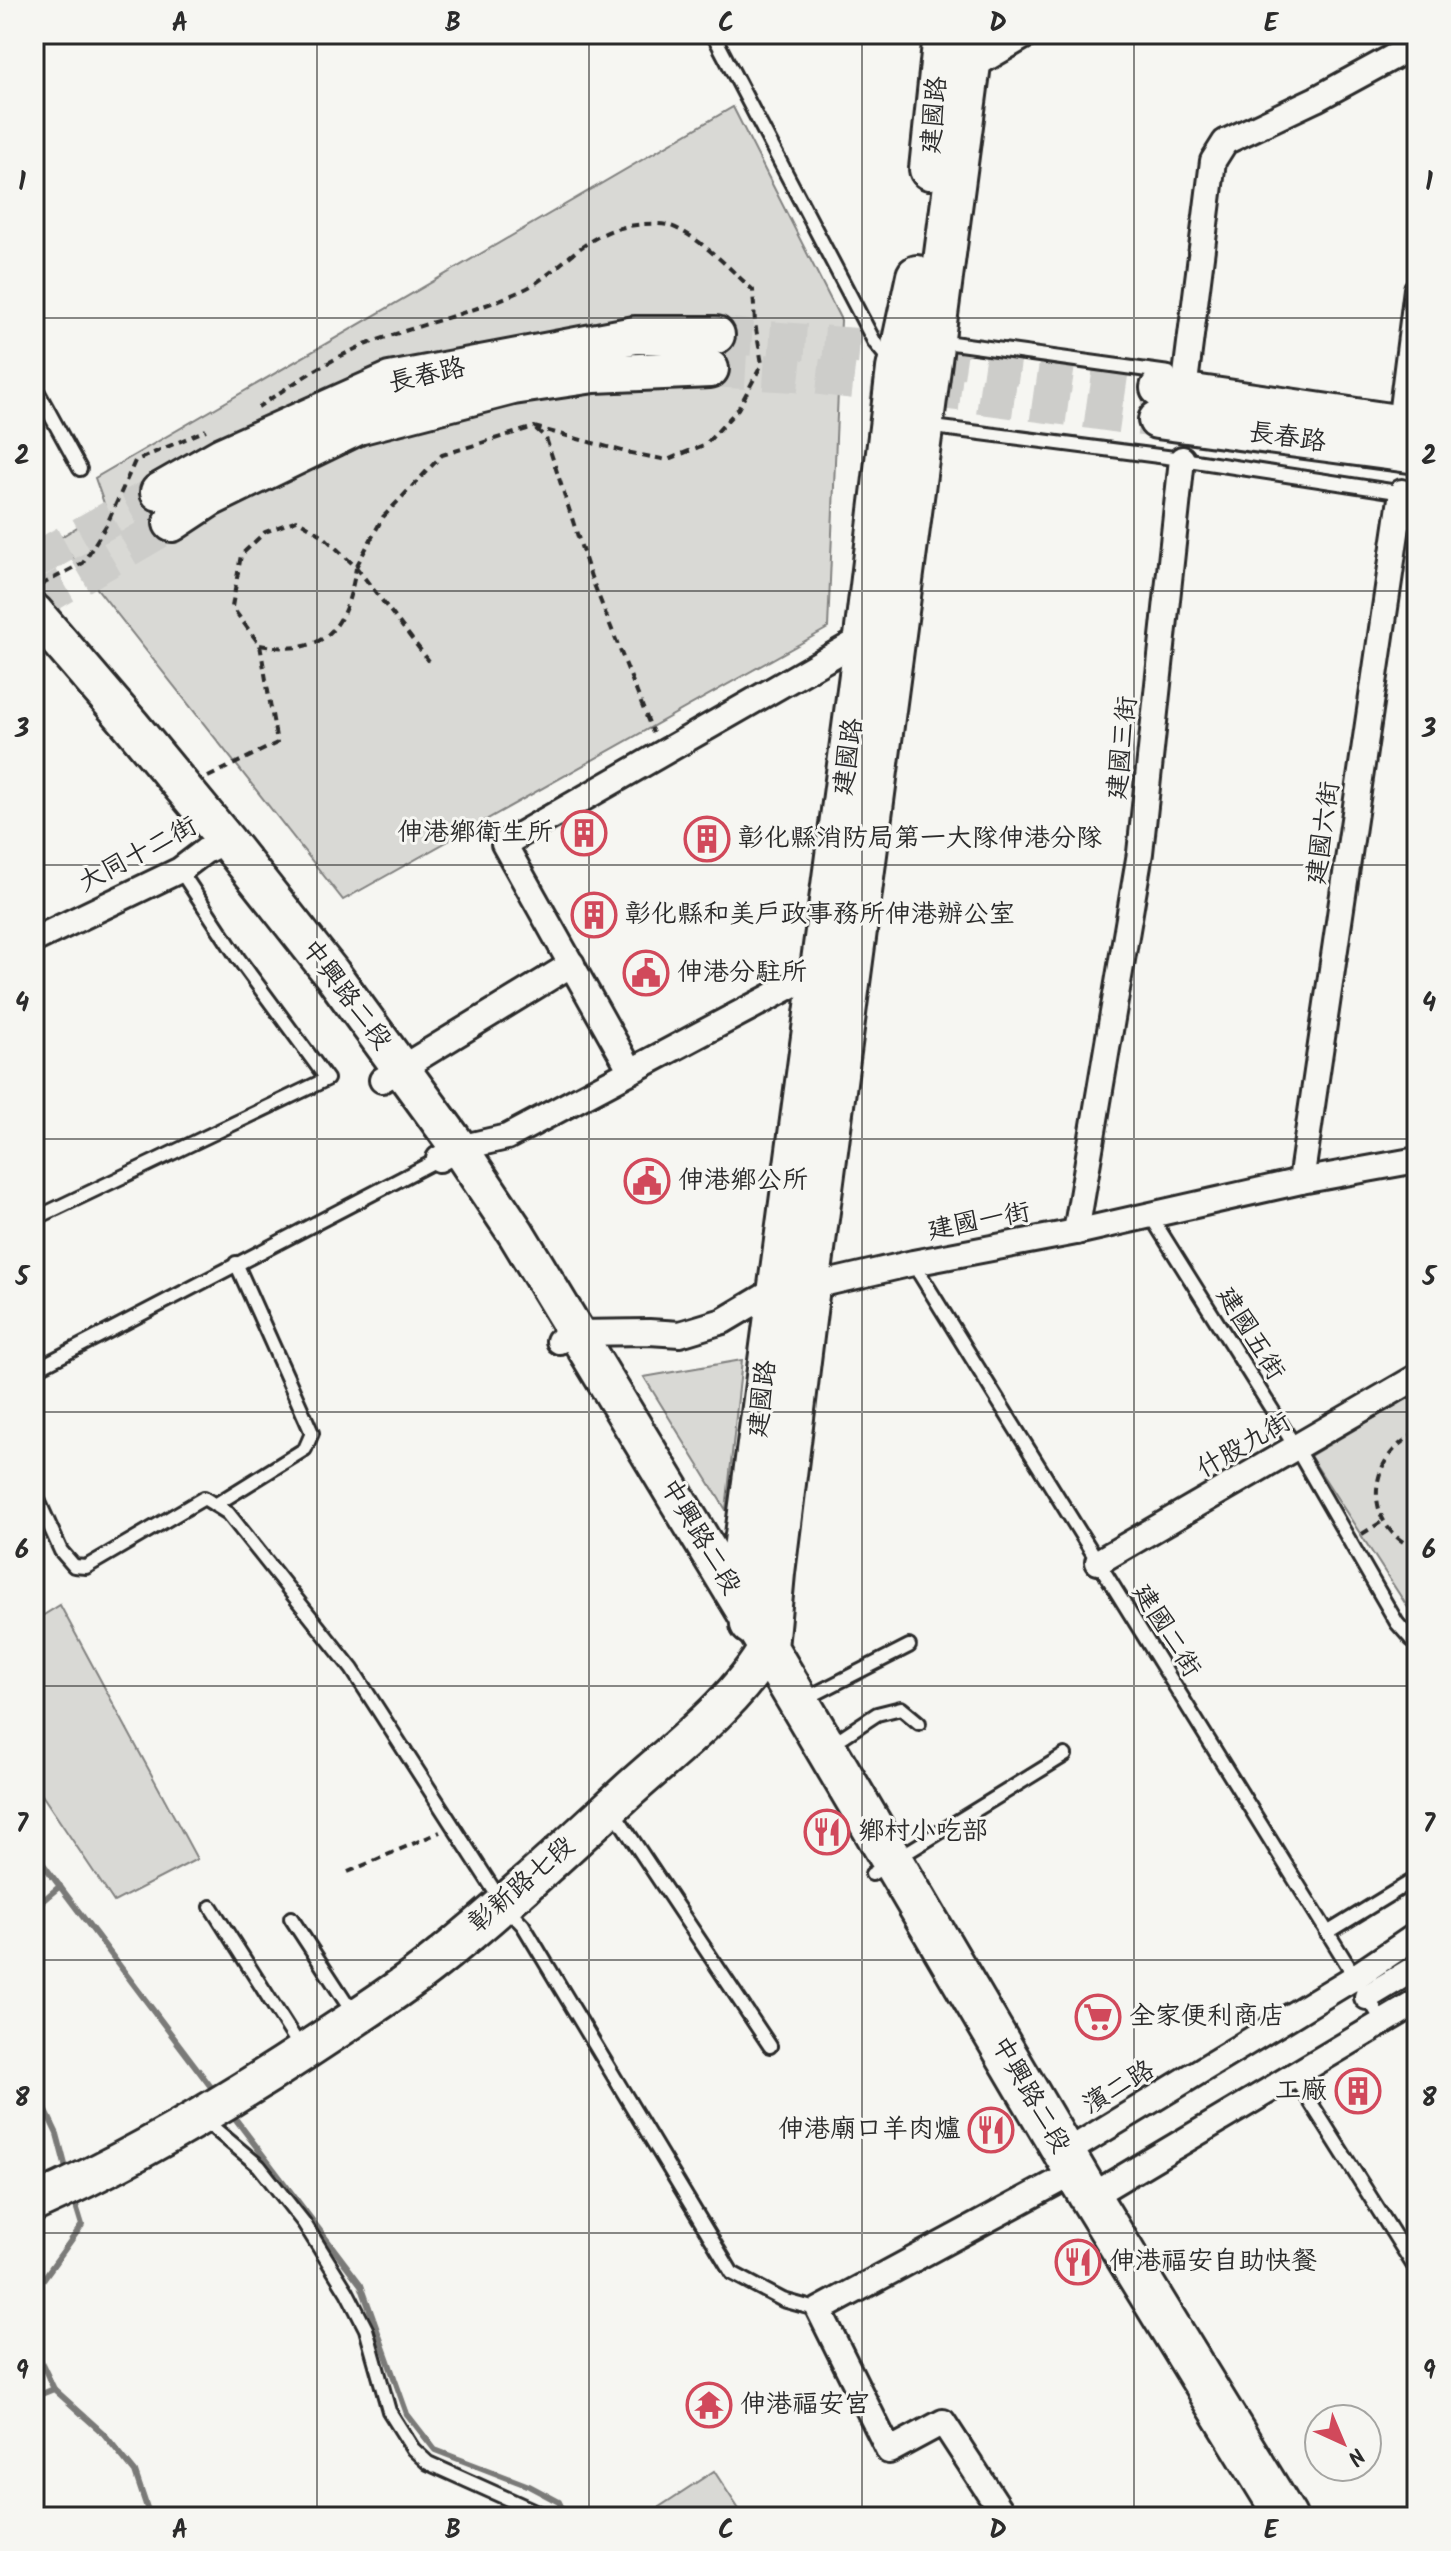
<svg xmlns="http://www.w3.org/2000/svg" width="1451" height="2551" font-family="Kalam,'LXGW WenKai TC',sans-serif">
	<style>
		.green { fill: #d9d9d5; stroke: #828280; stroke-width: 2 }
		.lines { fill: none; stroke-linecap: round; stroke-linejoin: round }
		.stream { stroke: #7a7a78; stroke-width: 6 }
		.secondary-tunnel { stroke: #cdcdca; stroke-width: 36; stroke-dasharray: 36 18; stroke-linecap: butt }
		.lane-casing { stroke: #2b2b2b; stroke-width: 18 }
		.street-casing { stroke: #2b2b2b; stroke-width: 30 }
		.secondary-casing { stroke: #2b2b2b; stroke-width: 42 }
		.primary-casing { stroke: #2b2b2b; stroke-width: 46 }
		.path { stroke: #2b2b2b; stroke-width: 4; stroke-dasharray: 8 6; stroke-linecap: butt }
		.lane { stroke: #f6f6f2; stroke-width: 12 }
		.street { stroke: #f6f6f2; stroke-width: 24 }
		.secondary { stroke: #f6f6f2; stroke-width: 36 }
		.primary { stroke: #f6f6f2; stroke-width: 40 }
		.grid { fill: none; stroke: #2b2b2b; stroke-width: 2; stroke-opacity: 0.55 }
		.labels { text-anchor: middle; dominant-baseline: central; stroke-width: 6; stroke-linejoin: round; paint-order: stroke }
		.street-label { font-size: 26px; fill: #2b2b2b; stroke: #f6f6f2 }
		.poi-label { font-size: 26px; fill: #2b2b2b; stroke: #f6f6f2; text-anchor: start }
		.neatline { fill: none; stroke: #2b2b2b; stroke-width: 3 }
		.grid-label { font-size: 26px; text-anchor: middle; font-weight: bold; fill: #2b2b2b }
	</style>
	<rect width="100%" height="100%" fill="#f6f6f2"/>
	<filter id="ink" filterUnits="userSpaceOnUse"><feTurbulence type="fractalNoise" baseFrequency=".0125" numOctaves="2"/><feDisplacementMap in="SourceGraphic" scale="16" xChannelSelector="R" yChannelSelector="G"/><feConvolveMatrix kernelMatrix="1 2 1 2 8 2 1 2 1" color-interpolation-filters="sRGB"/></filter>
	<g filter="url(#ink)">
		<g class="green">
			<polygon points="733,107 841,320 828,628 343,900 58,539 106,509 95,478"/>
			<polygon points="742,1360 726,1510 644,1377"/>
			<polygon points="1417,1393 1417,1616 1414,1617 1310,1456"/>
			<polygon points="60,1605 197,1859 114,1902 34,1783 34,1621"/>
			<polygon points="714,2471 744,2517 644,2517"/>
		</g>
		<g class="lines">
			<g class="stream">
				<polyline points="34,1852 217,2095"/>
				<polyline points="34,1908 60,1886"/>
				<polyline points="34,2086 57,2134 68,2176"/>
				<polyline points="231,2113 361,2285 407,2414 435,2450 529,2486 559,2502 566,2517"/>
				<polyline points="34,2292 82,2225 74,2199"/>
				<polyline points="34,2331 36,2351 54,2389"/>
				<polyline points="34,2397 54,2389 104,2434 135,2472 150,2517"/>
			</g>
			<g class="secondary-tunnel">
				<polyline points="716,335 881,348 1159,388"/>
				<polyline points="710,369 795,374 967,394 1157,420"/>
				<polyline points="34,561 159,492"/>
				<polyline points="34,603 172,523"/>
			</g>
			<g class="lane-casing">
				<g id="lane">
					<polyline points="713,34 875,343 890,361"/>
					<polyline points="938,341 1169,373"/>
					<polyline points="34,385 80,469"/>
					<polyline points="926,426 1182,459 1417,495"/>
					<polyline points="1150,1215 1296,1448 1397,1623 1412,1640 1417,1639"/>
					<polyline points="34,1219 327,1079 238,958 180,870"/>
					<polyline points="913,1263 1383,2022"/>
					<polyline points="34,1370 439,1159"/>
					<polyline points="34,1491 61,1551 74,1566 86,1567 204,1498 228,1513 352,1669 503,1904 523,1925 732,2273 783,2300 819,2310"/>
					<polyline points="215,1505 305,1449 312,1433 236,1263"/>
					<polyline points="805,1699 909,1646"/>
					<polyline points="830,1745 877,1714 901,1708 919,1723"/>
					<polyline points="612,1809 770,2046"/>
					<polyline points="872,1874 1065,1755"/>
					<polyline points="211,1907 302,2050"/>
					<polyline points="291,1918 355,2016"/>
					<polyline points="1327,1933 1417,1878"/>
					<polyline points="1294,2076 1417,2271"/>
					<polyline points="203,2119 259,2166 304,2223 347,2292 366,2329 389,2411 413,2449 428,2463 548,2517"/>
				</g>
			</g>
			<g class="street-casing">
				<g id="street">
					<polyline points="970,68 1028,34"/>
					<polyline points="1186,375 1213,161 1225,142 1316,99 1417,44"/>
					<polyline points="1402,408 1417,289"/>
					<polyline points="34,940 180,870 205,851 226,840"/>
					<polyline points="631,1071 504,844 865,637"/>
					<polyline points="382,1080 572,964"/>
					<polyline points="439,1159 459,1148 507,1137 821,970"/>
					<polyline points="1301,1181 1402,492"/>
					<polyline points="1076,1232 1140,853 1182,459"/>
					<polyline points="559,1341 575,1333 649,1332 680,1334 723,1321 777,1289 809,1287 913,1263 1076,1232 1301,1181 1417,1160"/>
					<polyline points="1098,1562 1417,1377"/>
					<polyline points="1367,1997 1417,1967"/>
					<polyline points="1062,2164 1065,2153 1355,1977 1417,1935"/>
					<polyline points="1078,2191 1090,2197 1417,2002"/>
					<polyline points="1005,2517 943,2422 889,2451 819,2310 1057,2182"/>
				</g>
			</g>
			<g class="secondary-casing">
				<g id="secondary">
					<polyline points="1159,388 1417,426"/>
					<polyline points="1157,420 1417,455"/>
					<polyline points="159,492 222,456 390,381 635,335 716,335"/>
					<polyline points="172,523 210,498 358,426 513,386 594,374 710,369"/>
					<path d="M 34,612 L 131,725 L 226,840 L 332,974 L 459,1148 L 516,1233 L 767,1648 C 739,1700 673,1750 629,1790 C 565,1849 501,1909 433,1963 C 394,1994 350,2021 308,2049 C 220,2107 131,2160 34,2203"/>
				</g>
			</g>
			<g class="primary-casing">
				<g id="primary">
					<polyline points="974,34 809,1287 774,1573 767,1648 1090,2197 1286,2517"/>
					<polyline points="930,169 944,34"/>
					<polyline points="751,1624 744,1550 865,637 897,369 917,276"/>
				</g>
			</g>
			<g class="path">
				<polyline points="536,429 546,438 591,577 653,733"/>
				<polyline points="356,567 429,661"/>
				<polyline points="41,585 83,563 107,524 135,461 206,430"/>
				<path d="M 260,645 C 325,657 346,629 356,568"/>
				<path d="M 208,777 L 277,743 L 260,645 L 232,607 L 241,555 L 265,532 L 297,520 L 322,535 L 356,567 L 383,517 L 442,455 L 534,427 L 626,452 L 667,460 L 706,444 L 738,409 L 762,364 L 755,323 L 753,290 C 732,271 695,232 667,225 C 651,222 628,225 613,230 C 576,243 554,276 523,290 C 471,314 415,325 362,346 C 325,362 291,385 258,407"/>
				<path d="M 1417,1433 C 1365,1457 1362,1528 1417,1549"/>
				<polyline points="1362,1534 1383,1521"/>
				<polyline points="348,1872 440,1832"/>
			</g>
			<use href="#lane" class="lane"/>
			<use href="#street" class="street"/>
			<use href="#secondary" class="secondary"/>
			<use href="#primary" class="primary"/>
		</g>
	</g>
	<path class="grid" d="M 317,34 L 317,2517M 589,34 L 589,2517M 862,34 L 862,2517M 1134,34 L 1134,2517M 34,318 L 1417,318M 34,591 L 1417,591M 34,865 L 1417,865M 34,1139 L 1417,1139M 34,1412 L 1417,1412M 34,1686 L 1417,1686M 34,1960 L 1417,1960M 34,2233 L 1417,2233"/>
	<defs>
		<g id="building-ring" transform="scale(2.3)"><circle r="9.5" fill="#f6f6f2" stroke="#d1495b" stroke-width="1.5"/><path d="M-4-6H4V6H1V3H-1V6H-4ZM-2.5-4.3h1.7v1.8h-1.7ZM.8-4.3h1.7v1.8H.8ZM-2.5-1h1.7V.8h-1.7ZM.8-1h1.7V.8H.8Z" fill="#d1495b"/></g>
		<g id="civic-ring" transform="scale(2.3)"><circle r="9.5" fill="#f6f6f2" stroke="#d1495b" stroke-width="1.5"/><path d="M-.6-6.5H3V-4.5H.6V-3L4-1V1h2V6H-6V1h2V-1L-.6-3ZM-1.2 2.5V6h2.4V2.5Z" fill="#d1495b"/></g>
		<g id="restaurant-ring" transform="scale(2.3)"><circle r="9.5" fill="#f6f6f2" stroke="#d1495b" stroke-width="1.5"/><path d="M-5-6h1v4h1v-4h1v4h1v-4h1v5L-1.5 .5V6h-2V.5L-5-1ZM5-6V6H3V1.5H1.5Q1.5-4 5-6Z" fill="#d1495b"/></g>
		<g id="supermarket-ring" transform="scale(2.3)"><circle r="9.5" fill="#f6f6f2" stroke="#d1495b" stroke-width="1.5"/><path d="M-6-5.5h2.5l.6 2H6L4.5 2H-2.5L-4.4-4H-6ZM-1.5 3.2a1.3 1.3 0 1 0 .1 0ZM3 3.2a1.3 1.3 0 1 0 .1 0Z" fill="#d1495b"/></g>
		<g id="temple-ring" transform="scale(2.3)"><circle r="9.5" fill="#f6f6f2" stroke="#d1495b" stroke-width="1.5"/><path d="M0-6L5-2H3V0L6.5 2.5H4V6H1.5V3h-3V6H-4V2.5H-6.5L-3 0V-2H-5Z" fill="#d1495b"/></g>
	</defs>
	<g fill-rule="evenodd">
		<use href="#building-ring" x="584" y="833"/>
		<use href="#building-ring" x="707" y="839"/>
		<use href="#building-ring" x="594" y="915"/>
		<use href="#civic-ring" x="646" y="973"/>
		<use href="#civic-ring" x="647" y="1181"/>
		<use href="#restaurant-ring" x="827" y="1832"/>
		<use href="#supermarket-ring" x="1098" y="2017"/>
		<use href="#building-ring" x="1358" y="2091"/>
		<use href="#restaurant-ring" x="991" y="2130"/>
		<use href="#restaurant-ring" x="1078" y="2262"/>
		<use href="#temple-ring" x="709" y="2405"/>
	</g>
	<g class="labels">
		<g class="street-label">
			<text transform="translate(935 115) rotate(-85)">建國路</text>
			<text transform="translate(427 376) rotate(-13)">長春路</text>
			<text transform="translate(1287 438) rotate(8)">長春路</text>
			<text transform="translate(1123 748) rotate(-84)">建國三街</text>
			<text transform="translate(849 757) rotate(-82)">建國路</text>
			<text transform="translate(1324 833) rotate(-82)">建國六街</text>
			<text transform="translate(138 855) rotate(-28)">大同十二街</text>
			<text transform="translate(346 995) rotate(53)">中興路二段</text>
			<text transform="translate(979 1222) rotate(-11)">建國一街</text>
			<text transform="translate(1250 1334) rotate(58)">建國五街</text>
			<text transform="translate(763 1399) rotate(-83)">建國路</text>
			<text transform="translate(1244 1446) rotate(-30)">什股九街</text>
			<text transform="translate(700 1537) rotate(59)">中興路二段</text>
			<text transform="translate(1166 1631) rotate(58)">建國二街</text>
			<text transform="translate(522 1885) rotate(-41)">彰新路七段</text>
			<text transform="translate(1119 2088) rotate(-31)">濱二路</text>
			<text transform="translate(1030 2095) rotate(60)">中興路二段</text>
		</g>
		<g class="poi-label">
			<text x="553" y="833" text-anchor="end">伸港鄉衛生所</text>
			<text x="738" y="839">彰化縣消防局第一大隊伸港分隊</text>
			<text x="625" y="915">彰化縣和美戶政事務所伸港辦公室</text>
			<text x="677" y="973">伸港分駐所</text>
			<text x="678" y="1181">伸港鄉公所</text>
			<text x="858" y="1832">鄉村小吃部</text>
			<text x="1129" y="2017">全家便利商店</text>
			<text x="1327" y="2091" text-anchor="end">工廠</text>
			<text x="960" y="2130" text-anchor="end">伸港廟口羊肉爐</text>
			<text x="1109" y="2262">伸港福安自助快餐</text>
			<text x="740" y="2405">伸港福安宮</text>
		</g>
	</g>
	<rect width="1451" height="2551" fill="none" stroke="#f6f6f2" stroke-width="88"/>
	<g transform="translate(1343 2443) rotate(136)"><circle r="38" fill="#f6f6f2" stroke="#a5a5a2" stroke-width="2"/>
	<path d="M0-6L14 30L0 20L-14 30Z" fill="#d1495b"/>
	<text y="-12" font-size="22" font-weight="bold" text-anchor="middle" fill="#2b2b2b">N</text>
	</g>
	<rect x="44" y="44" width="1363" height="2463" class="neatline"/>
	<g class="grid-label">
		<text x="180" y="31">A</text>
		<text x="453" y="31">B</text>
		<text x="726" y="31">C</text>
		<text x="998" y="31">D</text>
		<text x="1271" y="31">E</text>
		<text x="22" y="190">1</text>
		<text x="1429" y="190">1</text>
		<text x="22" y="464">2</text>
		<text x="1429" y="464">2</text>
		<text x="22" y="737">3</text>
		<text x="1429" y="737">3</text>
		<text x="22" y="1011">4</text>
		<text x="1429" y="1011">4</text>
		<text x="22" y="1285">5</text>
		<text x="1429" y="1285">5</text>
		<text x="22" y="1558">6</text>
		<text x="1429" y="1558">6</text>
		<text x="22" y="1832">7</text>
		<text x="1429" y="1832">7</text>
		<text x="22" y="2106">8</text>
		<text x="1429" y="2106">8</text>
		<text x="22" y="2379">9</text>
		<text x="1429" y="2379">9</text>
		<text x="180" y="2538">A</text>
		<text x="453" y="2538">B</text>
		<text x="726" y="2538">C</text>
		<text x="998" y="2538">D</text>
		<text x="1271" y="2538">E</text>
	</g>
</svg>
